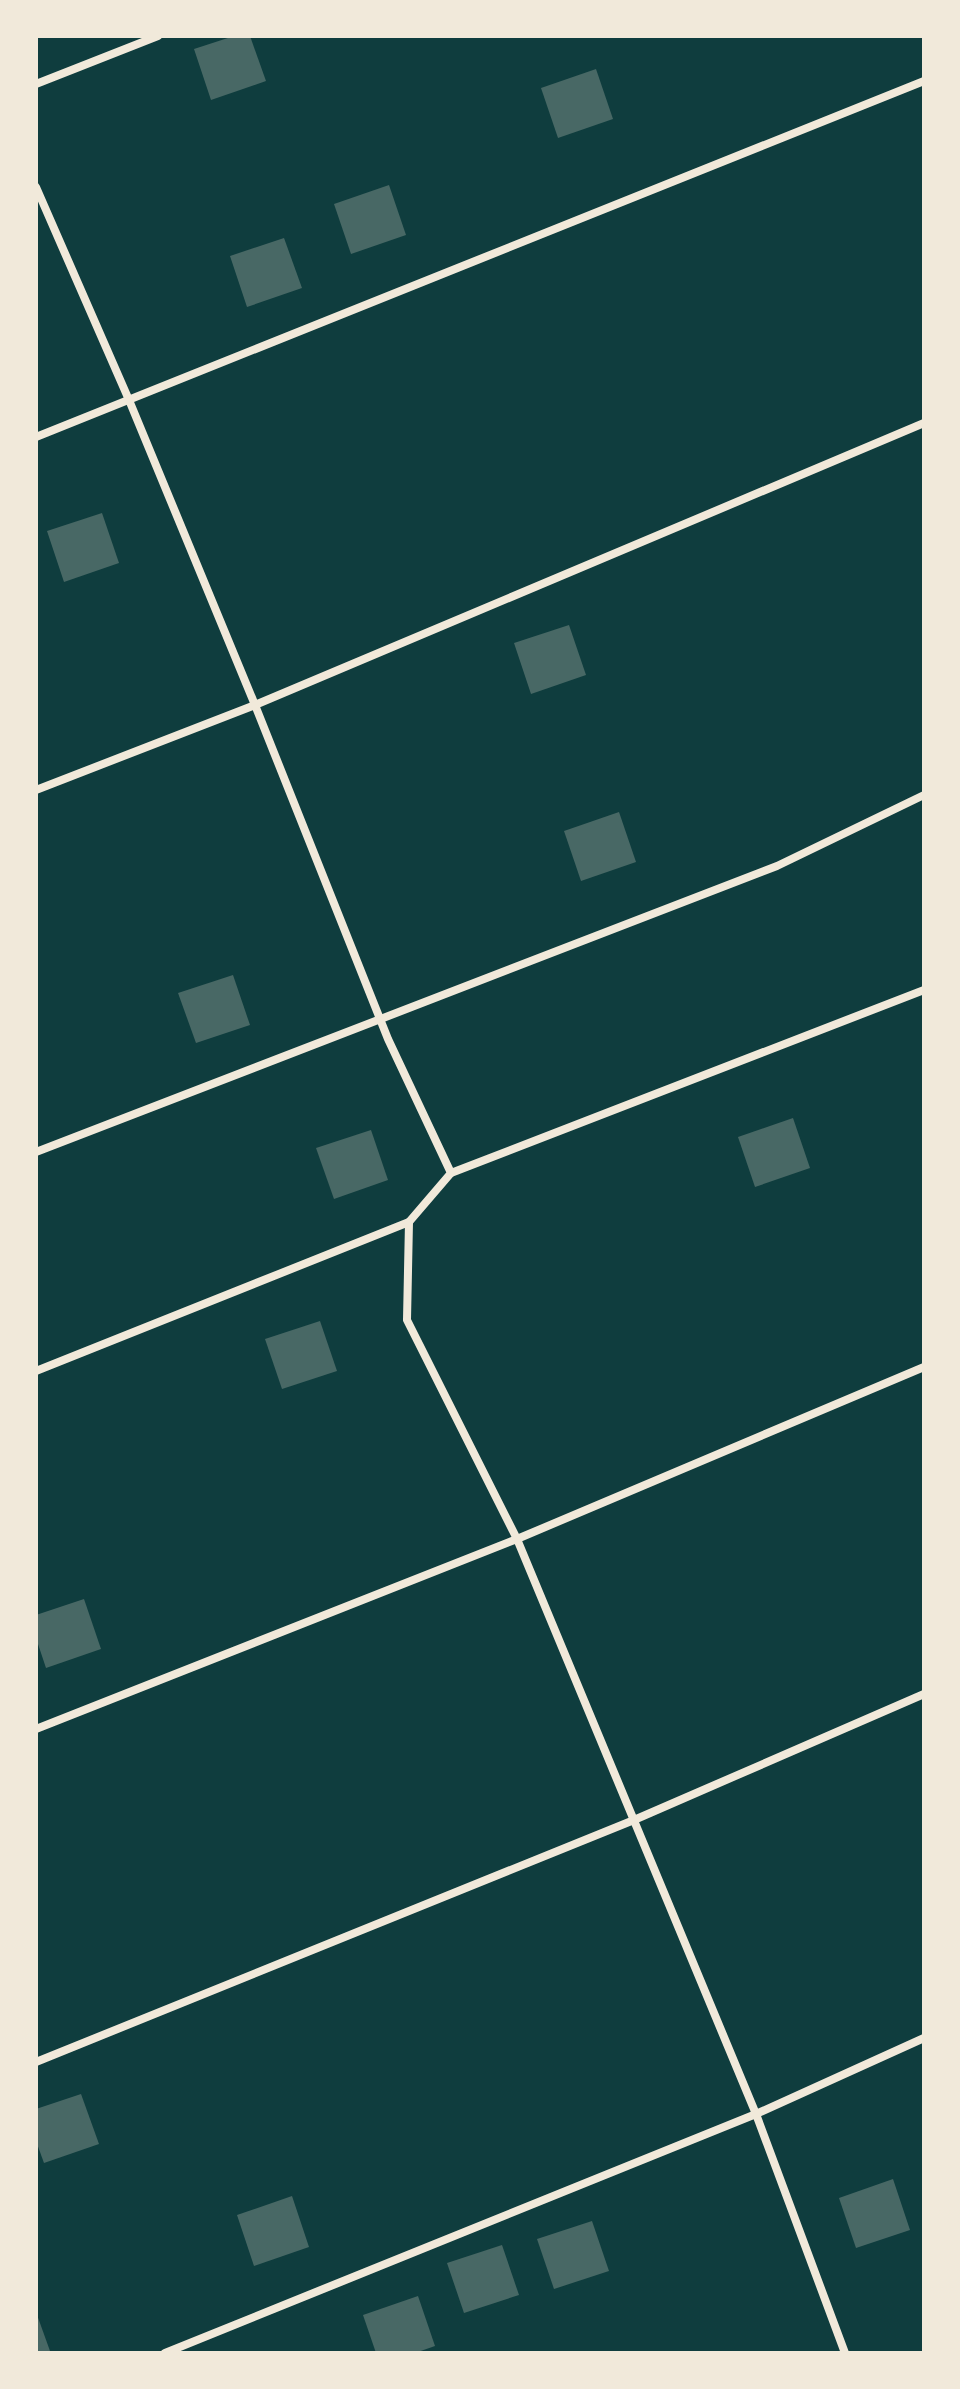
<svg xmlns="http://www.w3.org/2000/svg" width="960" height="2389" font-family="'DejaVu Sans',sans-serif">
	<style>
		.building { fill: #486865 }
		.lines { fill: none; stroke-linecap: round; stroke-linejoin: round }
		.minor { stroke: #f1e9da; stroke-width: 8 }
	</style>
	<rect width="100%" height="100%" fill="#0f3d3e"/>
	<g class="building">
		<polygon points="234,36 250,36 266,81 211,100 194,49"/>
		<polygon points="596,69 613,119 558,138 541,88"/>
		<polygon points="389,185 406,235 351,254 334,204"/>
		<polygon points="284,238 302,288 247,307 230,256"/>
		<polygon points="102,513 119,563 64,582 47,531"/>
		<polygon points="569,625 586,675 531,694 514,643"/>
		<polygon points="619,812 636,862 581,881 564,831"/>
		<polygon points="233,975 250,1025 196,1043 178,993"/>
		<polygon points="793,1118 810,1168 755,1187 738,1137"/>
		<polygon points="371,1130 388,1180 334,1199 316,1148"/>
		<polygon points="320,1321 337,1371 282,1389 265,1339"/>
		<polygon points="84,1599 101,1649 46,1668 36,1638 36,1615"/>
		<polygon points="81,2094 99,2144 44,2163 36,2141 36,2109"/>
		<polygon points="893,2179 910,2230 856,2248 839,2198"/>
		<polygon points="292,2196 309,2247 254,2266 237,2215"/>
		<polygon points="592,2221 609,2271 554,2289 537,2239"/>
		<polygon points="502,2245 519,2295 464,2313 447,2263"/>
		<polygon points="418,2296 435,2346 415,2353 376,2353 363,2315"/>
		<polygon points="36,2312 50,2351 42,2353 36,2353"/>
	</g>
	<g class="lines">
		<g class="minor">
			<polyline points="36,84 158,36"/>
			<polyline points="36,187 129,400 255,705 388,1039 451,1173 409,1222 407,1320 517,1539 756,2114 845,2353"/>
			<polyline points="36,437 924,81"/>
			<polyline points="36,790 255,705 924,423"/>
			<polyline points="36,1152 777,866 924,795"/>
			<polyline points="451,1173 924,990"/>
			<polyline points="36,1371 409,1222"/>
			<polyline points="36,1729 517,1539 924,1367"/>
			<polyline points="36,2062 634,1820 924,1694"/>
			<polyline points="165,2353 756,2114 924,2038"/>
		</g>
	</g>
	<rect width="960" height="2389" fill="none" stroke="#f1e9da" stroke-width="76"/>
</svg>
